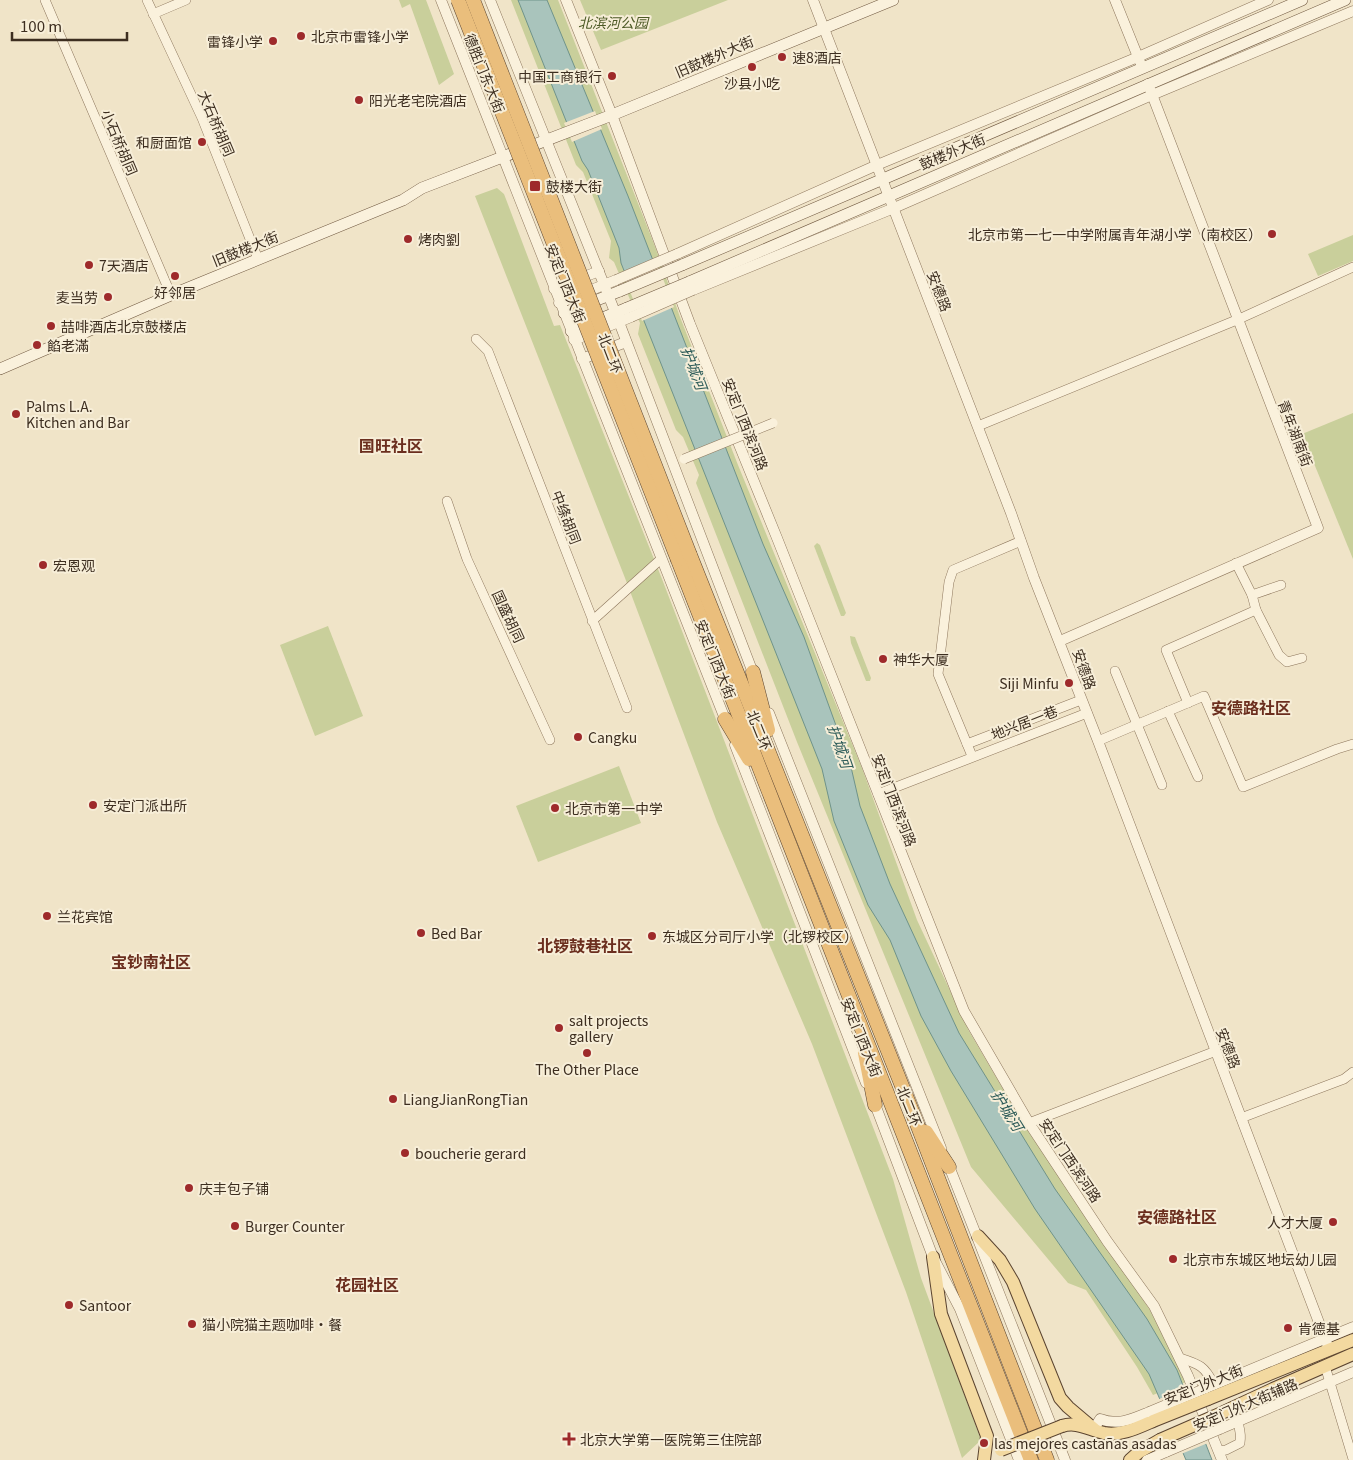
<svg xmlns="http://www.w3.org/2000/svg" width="1353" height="1460" font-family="Georgia,'Noto Sans SC',serif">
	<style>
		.green { fill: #c9cf9b }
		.water { fill: #a9c4bc; stroke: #6f938a }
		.pier { fill: #f0e4c8 }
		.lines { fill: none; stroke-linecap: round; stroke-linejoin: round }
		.minor-casing { stroke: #8d765c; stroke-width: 10 }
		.tertiary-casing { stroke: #8d765c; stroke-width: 11 }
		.secondary-casing { stroke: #6f573f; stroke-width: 12 }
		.primary-casing { stroke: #5b4430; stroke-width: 14 }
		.trunk-casing { stroke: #5b4430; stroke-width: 15 }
		.minor { stroke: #faf1dc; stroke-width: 9 }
		.tertiary { stroke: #faf1dc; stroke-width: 10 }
		.secondary { stroke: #faf1dc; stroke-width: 11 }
		.primary { stroke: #f3d9a0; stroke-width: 12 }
		.trunk { stroke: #eabe7c; stroke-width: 14 }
		.minor-bridge-casing { stroke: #8d765c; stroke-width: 10; stroke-linecap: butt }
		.tertiary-bridge-casing { stroke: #8d765c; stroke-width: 11; stroke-linecap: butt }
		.secondary-bridge-casing { stroke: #6f573f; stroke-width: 12; stroke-linecap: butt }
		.primary-bridge-casing { stroke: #5b4430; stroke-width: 14; stroke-linecap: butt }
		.trunk-bridge-casing { stroke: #5b4430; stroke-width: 15; stroke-linecap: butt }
		.minor-bridge { stroke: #faf1dc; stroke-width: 9 }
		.tertiary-bridge { stroke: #faf1dc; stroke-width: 10 }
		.secondary-bridge { stroke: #faf1dc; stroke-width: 11 }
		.primary-bridge { stroke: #f3d9a0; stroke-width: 12 }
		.trunk-bridge { stroke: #eabe7c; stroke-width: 14 }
		.poi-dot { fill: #9e2a2b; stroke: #f7eed8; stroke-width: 2 }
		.labels { text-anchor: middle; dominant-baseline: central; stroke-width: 4; stroke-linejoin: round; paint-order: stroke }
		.park-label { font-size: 14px; font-style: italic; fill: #4d5a26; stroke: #f7eed8 }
		.poi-label { font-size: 14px; fill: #3d2e20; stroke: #f7eed8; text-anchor: start }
		.street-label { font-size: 14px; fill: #3d2e20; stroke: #f7eed8 }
		.water-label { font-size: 15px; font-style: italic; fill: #2f5d5a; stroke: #f7eed8 }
		.quarter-label { font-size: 16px; font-weight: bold; fill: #6b2e1e; stroke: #f7eed8 }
	</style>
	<rect width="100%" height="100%" fill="#f0e4c8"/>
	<g class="green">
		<polygon points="399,0 426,0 454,74 439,85 410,4 402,8"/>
		<polygon points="511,0 558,0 656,249 680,317 738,465 862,768 917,920 969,1031 1026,1128 1150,1310 1186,1382 1153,1395 1137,1367 1086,1290 1068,1283 971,1167 797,742 696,483 699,475 683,437 676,430 638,334 640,323 614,262 609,258 611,241 583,172 576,165"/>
		<polygon points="580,0 728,0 601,50"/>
		<polygon points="497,188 504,194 554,326 560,325 662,579 893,1179 921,1278 981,1440 962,1458 906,1292 812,1044 717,822 625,578 475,196"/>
		<polygon points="1353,235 1353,261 1318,276 1308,254"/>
		<polygon points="1353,413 1353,559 1302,434"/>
		<polygon points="817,543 820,545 846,613 844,616 841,616 814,546"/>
		<polygon points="328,626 363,716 315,736 280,645"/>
		<polygon points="850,636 855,637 871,678 870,681 866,681 851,643"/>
		<polygon points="619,766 641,823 538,862 516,806"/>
	</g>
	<polygon class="water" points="518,0 547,0 628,196 763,544 804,637 851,767 860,806 890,884 959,1033 1055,1189 1147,1319 1177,1370 1212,1460 1186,1460 1149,1374 1035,1209 951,1071 921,1016 890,940 868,905 834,821 822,769 621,263 619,248 588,170 582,161"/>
	<g class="pier">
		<polygon points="595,111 602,129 572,142 564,123"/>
		<polygon points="655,258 674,307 642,321 622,272"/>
		<polygon points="1186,1387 1208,1443 1181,1454 1157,1400"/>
	</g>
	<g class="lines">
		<g class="minor-casing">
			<g id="minor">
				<polyline points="45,0 171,295"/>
				<polyline points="147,0 202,118 258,259"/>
				<polyline points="153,14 186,0"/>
				<polyline points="476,339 488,351 627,708"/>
				<polyline points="978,426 1239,319 1353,267"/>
				<polyline points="447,501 467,559 550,740"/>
				<polyline points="1236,563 1252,595"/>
				<polyline points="1256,610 1252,595 1281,585"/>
				<polyline points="592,621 661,559"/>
				<polyline points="1115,671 1162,785"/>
				<polyline points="1188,703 1166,650 1256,610 1279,655 1287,662 1302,658"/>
				<polyline points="1168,711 1198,777"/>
				<polyline points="1098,741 1204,696 1243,787 1337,749 1353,744"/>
				<polyline points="967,744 1081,700"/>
				<polyline points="972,756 938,674 949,582 953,570 1021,541"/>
				<polyline points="878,794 1087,713"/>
				<polyline points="1241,1118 1344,1079 1353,1072"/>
				<polyline points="1029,1123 1216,1051"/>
				<path d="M 1180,1358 C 1199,1364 1205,1366 1214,1385"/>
				<polyline points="1325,1366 1353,1459"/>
				<path d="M 1219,1451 L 1226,1450 L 1240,1443 C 1242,1430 1237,1420 1232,1408"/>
			</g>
		</g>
		<g class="tertiary-casing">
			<g id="tertiary">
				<polyline points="441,0 727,724"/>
				<polyline points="490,0 619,322 755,678"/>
				<polyline points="566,0 612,115 690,324 777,538 964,1011 1029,1123 1107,1241 1154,1306 1188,1376 1222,1460"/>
				<polyline points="813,0 1011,513 1034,578 1098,741 1329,1349"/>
				<polyline points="1115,0 1140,62"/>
				<polyline points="677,254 877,165 1138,57 1268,0"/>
				<polyline points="554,289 599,271"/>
				<polyline points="693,290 894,208 1152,95 1353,11"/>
				<polyline points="559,303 616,280"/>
				<polyline points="574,340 631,317"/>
				<polyline points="582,359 626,342"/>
				<polyline points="1060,641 1318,528 1148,84"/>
				<polyline points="769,713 941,1148"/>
				<polyline points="735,745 866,1083"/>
				<polyline points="873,1099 933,1257 960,1309 1019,1460"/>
				<polyline points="947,1161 1065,1460"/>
				<polyline points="1204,1389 1353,1327"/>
				<path d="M 1094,1429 L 1100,1419 C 1118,1426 1132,1419 1149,1412"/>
				<polyline points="1220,1429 1353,1372"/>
				<polyline points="1147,1460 1166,1452"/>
			</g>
		</g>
		<g class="secondary-casing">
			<g id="secondary">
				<polyline points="682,265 1302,0"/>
				<polyline points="689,282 1345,0"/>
				<polyline points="564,313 620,291"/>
				<polyline points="571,331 627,308"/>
				<polyline points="0,369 171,295 403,200 422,188 612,115 893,0"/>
			</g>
		</g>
		<g class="primary-casing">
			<g id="primary">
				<polyline points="978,1236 1000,1260 1013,1282 1060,1398 1068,1407 1094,1429"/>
				<polyline points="933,1257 941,1314 987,1436 984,1460"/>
				<polyline points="1208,1399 1353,1340"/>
				<polyline points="1215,1416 1273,1389 1353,1354"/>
				<path d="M 1062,1426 C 1077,1421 1089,1430 1104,1433 C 1121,1436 1137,1428 1153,1421"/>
				<polyline points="1130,1460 1139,1452 1160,1440"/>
			</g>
		</g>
		<g class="trunk-casing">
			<g id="trunk">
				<polyline points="690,555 912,1111 1047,1460"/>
				<polyline points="678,560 1031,1460"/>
				<polyline points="753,672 768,730"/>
				<polyline points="725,719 749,759"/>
				<polyline points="865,1053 875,1105"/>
				<polyline points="926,1132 949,1167"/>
			</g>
		</g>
		<use href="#minor" class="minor"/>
		<use href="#tertiary" class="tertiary"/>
		<use href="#secondary" class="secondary"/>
		<use href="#primary" class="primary"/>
		<use href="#trunk" class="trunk"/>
		<g class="minor-bridge-casing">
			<polyline id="minor-bridge" points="684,459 773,423"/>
		</g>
		<g class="tertiary-bridge-casing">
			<g id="tertiary-bridge">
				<polyline points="616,280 677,254"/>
				<polyline points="631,317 693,290"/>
				<polyline points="1149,1412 1204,1389"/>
				<polyline points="1166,1452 1220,1429"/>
			</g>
		</g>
		<g class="secondary-bridge-casing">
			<g id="secondary-bridge">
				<polyline points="620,291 682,265"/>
				<polyline points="627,308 689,282"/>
			</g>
		</g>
		<g class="primary-bridge-casing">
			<g id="primary-bridge">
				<polyline points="1153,1421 1208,1399"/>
				<polyline points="1160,1440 1215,1416"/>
				<polyline points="1001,1450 1062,1426"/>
			</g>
		</g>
		<g class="trunk-bridge-casing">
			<g id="trunk-bridge">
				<polyline points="458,0 678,560"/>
				<polyline points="473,0 690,555"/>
			</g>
		</g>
		<use href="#minor-bridge" class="minor-bridge"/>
		<use href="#tertiary-bridge" class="tertiary-bridge"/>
		<use href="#secondary-bridge" class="secondary-bridge"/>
		<use href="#primary-bridge" class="primary-bridge"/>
		<use href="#trunk-bridge" class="trunk-bridge"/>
	</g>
	<g class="poi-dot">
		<circle cx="301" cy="36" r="5"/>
		<circle cx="273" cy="41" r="5"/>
		<circle cx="782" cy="57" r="5"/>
		<circle cx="752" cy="67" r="5"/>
		<circle cx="612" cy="76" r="5"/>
		<circle cx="359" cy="100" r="5"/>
		<circle cx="202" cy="142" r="5"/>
		<rect x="529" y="180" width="12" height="12" rx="2.5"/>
		<circle cx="1272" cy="234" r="5"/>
		<circle cx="408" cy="239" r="5"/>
		<circle cx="89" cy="265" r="5"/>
		<circle cx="175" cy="276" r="5"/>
		<circle cx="108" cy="297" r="5"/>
		<circle cx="51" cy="326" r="5"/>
		<circle cx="37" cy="345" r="5"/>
		<circle cx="16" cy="414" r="5"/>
		<circle cx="43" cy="565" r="5"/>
		<circle cx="883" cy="659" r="5"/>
		<circle cx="1069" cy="683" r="5"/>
		<circle cx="578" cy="737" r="5"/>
		<circle cx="93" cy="805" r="5"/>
		<circle cx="555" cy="808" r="5"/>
		<circle cx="47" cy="916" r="5"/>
		<circle cx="421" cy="933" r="5"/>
		<circle cx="652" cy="936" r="5"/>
		<circle cx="559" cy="1028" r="5"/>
		<circle cx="587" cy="1053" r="5"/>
		<circle cx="393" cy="1099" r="5"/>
		<circle cx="405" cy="1153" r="5"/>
		<circle cx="189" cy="1188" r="5"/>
		<circle cx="1333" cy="1222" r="5"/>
		<circle cx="235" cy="1226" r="5"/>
		<circle cx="1173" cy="1259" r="5"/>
		<circle cx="69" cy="1305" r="5"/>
		<circle cx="192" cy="1324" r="5"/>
		<circle cx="1288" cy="1328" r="5"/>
		<path d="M566.5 1431.5h5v5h5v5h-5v5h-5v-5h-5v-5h5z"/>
		<circle cx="984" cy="1443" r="5"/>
	</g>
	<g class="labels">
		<g class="park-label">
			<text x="613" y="22">北滨河公园</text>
		</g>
		<g class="poi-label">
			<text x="311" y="36">北京市雷锋小学</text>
			<text x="263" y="41" text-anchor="end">雷锋小学</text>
			<text x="792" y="57">速8酒店</text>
			<text x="602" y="76" text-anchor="end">中国工商银行</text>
			<text x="752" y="83" text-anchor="middle">沙县小吃</text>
			<text x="369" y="100">阳光老宅院酒店</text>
			<text x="192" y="142" text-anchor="end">和厨面馆</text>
			<text x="546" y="186">鼓楼大街</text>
			<text x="1262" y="234" text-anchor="end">北京市第一七一中学附属青年湖小学（南校区）</text>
			<text x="418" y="239">烤肉劉</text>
			<text x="99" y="265">7天酒店</text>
			<text x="175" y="292" text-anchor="middle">好邻居</text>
			<text x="98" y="297" text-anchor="end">麦当劳</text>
			<text x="61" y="326">喆啡酒店北京鼓楼店</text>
			<text x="47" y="345">餡老滿</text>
			<text x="26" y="406">Palms L.A.<tspan x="26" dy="16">Kitchen and Bar</tspan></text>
			<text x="53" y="565">宏恩观</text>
			<text x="893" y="659">神华大厦</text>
			<text x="1059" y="683" text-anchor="end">Siji Minfu</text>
			<text x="588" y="737">Cangku</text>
			<text x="103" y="805">安定门派出所</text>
			<text x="565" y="808">北京市第一中学</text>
			<text x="57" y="916">兰花宾馆</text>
			<text x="431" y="933">Bed Bar</text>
			<text x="662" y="936">东城区分司厅小学（北锣校区）</text>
			<text x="569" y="1020">salt projects<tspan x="569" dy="16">gallery</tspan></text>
			<text x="587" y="1069" text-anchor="middle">The Other Place</text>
			<text x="403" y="1099">LiangJianRongTian</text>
			<text x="415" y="1153">boucherie gerard</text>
			<text x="199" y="1188">庆丰包子铺</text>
			<text x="1323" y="1222" text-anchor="end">人才大厦</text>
			<text x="245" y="1226">Burger Counter</text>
			<text x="1183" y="1259">北京市东城区地坛幼儿园</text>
			<text x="79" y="1305">Santoor</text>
			<text x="202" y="1324">猫小院猫主题咖啡·餐</text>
			<text x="1298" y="1328">肯德基</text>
			<text x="580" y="1439">北京大学第一医院第三住院部</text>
			<text x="994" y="1443">las mejores castañas asadas</text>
		</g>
		<g class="street-label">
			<text transform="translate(714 56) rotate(-23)">旧鼓楼外大街</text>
			<text transform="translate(485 73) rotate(68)">德胜门东大街</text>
			<text transform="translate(217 123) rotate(67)">大石桥胡同</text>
			<text transform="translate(120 142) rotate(67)">小石桥胡同</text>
			<text transform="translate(952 151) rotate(-23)">鼓楼外大街</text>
			<text transform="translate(245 248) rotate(-22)">旧鼓楼大街</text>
			<text transform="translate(566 283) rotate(68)">安定门西大街</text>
			<text transform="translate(940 291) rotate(69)">安德路</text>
			<text transform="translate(611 353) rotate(69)">北二环</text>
			<text transform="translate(746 424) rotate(68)">安定门西滨河路</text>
			<text transform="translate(1296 433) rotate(69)">青年湖南街</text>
			<text transform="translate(567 517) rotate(69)">中绦胡同</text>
			<text transform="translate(509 616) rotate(65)">国盛胡同</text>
			<text transform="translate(716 659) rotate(68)">安定门西大街</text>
			<text transform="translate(1085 669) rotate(70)">安德路</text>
			<text transform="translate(1024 722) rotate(-21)">地兴居一巷</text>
			<text transform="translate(760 730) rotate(68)">北二环</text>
			<text transform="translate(895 800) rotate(69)">安定门西滨河路</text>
			<text transform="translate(862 1037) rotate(68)">安定门西大街</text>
			<text transform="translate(1229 1048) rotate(69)">安德路</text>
			<text transform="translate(910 1106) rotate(68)">北二环</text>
			<text transform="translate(1071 1160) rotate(56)">安定门西滨河路</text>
			<text transform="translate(1203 1384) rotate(-22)">安定门外大街</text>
			<text transform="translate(1245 1404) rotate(-23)">安定门外大街辅路</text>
		</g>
		<g class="water-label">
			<text transform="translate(695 368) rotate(69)">护城河</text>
			<text transform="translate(841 746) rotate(71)">护城河</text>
			<text transform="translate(1008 1110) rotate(58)">护城河</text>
		</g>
		<g class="quarter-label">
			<text x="391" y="445">国旺社区</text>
			<text x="1251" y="707">安德路社区</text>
			<text x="585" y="945">北锣鼓巷社区</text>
			<text x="151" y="961">宝钞南社区</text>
			<text x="1177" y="1216">安德路社区</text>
			<text x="367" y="1284">花园社区</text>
		</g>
	</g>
	<path d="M12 32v8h115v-8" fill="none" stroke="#3d2e20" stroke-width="2.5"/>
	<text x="20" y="32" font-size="15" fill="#3d2e20" stroke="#f7eed8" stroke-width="4" paint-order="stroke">100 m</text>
</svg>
